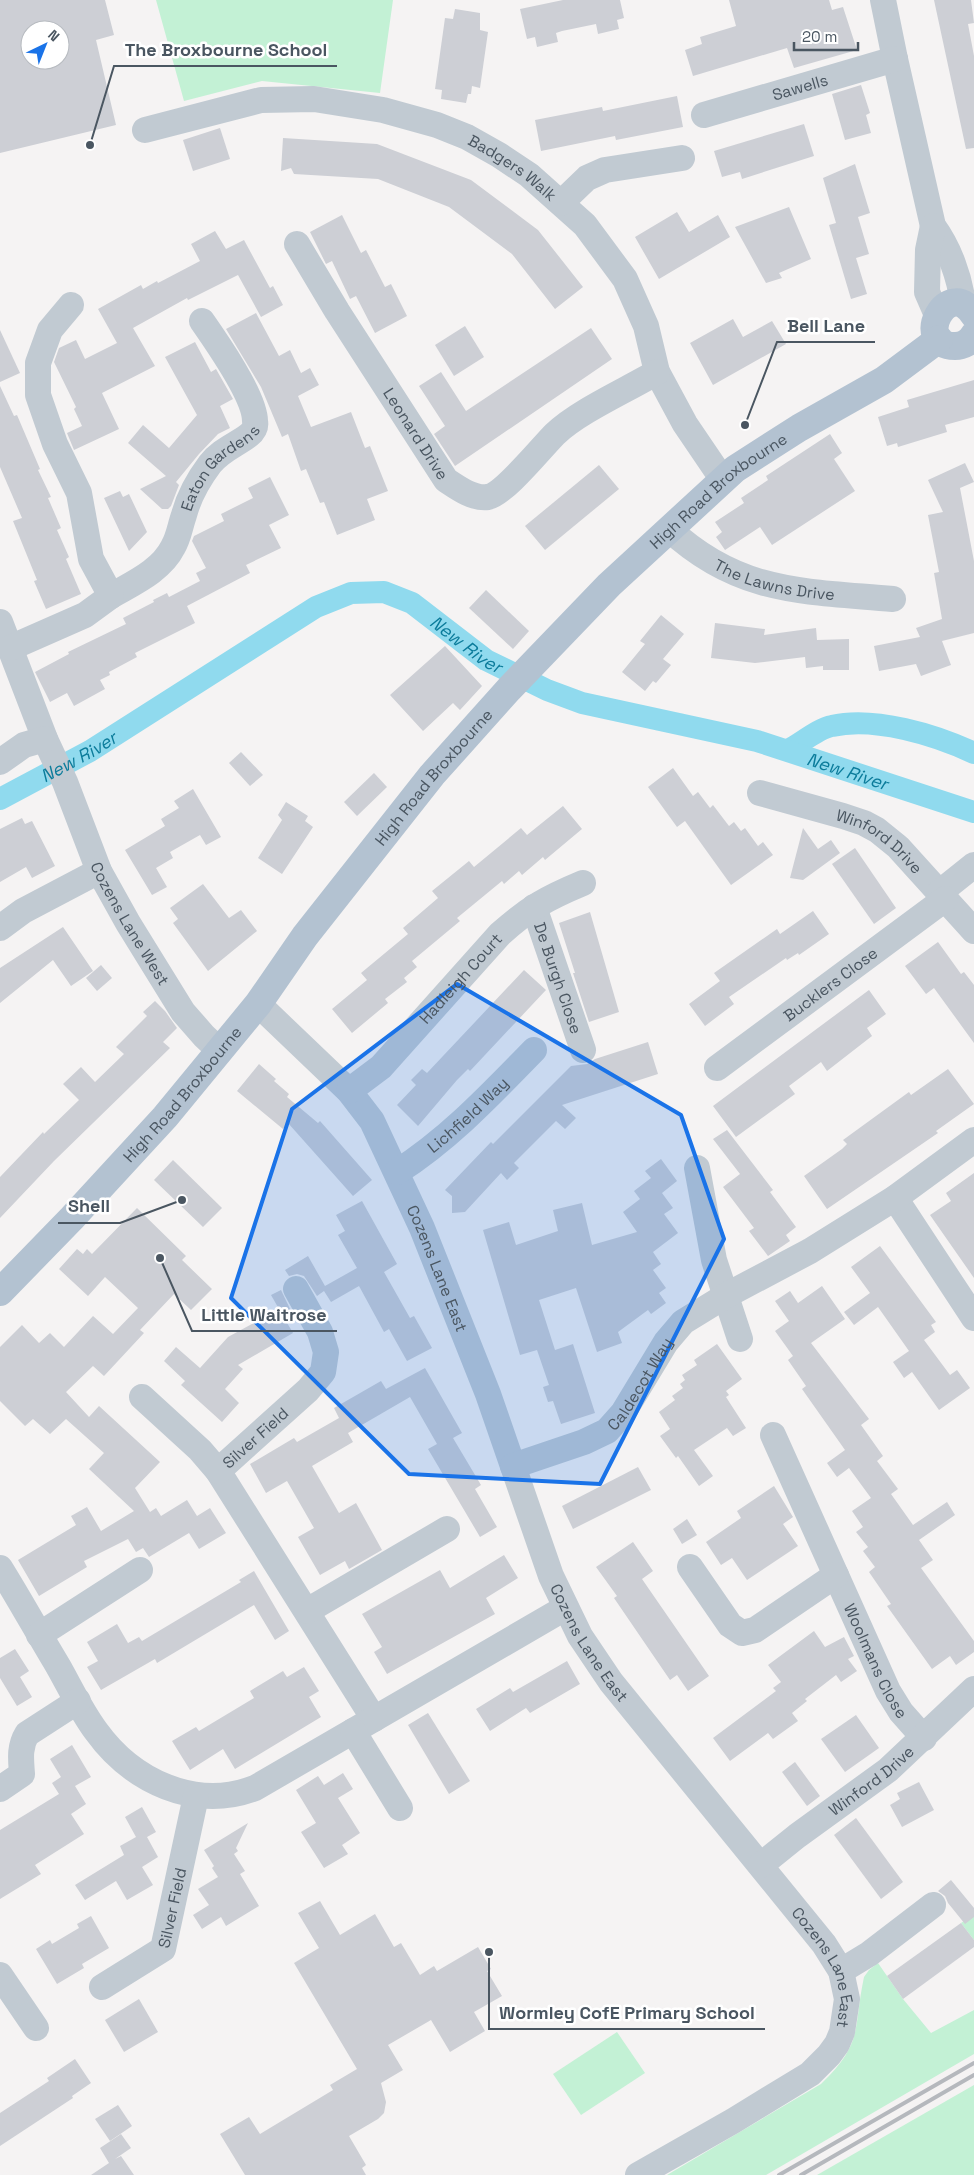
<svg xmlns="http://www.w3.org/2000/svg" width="974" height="2175" font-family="'Space Grotesk',sans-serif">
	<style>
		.green { fill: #c3f1d5 }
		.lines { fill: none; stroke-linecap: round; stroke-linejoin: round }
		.canal { stroke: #90daee; stroke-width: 22 }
		.building { fill: #cdcfd5; fill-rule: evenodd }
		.minor { stroke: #c1cad2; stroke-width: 26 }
		.major { stroke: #b3c2d1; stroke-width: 28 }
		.rail { stroke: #b5b8bd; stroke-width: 4 }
		.marked { fill: #1a73e8; fill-opacity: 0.2; stroke: #1a73e8; stroke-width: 4; stroke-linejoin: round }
		.labels { text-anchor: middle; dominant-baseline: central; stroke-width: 5; stroke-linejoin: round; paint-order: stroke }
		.street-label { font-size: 16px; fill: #4a5661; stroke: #fff }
		.water-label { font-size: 18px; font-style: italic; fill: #0c7c9b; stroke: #fff }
		.leader { fill: none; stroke: #4a5661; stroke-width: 2 }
		.callout-dot { fill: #4a5661; stroke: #fff; stroke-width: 2 }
		.callout-label { font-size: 18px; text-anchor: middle; font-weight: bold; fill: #4a5661; stroke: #fff; stroke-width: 5; stroke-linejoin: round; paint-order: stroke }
	</style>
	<rect width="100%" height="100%" fill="#f5f3f3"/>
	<g class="green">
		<polygon points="156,0 393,0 380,93 262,81 184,101"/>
		<polygon points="974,1914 974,1940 961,1923"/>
		<path d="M 878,1963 L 903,1999 L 931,2033 L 974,2010 L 974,2054 L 766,2175 L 667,2175 L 821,2084 C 864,2043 853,2029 864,1977 L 869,1970 Z"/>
		<polygon points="617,2032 645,2073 581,2115 553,2074"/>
		<polygon points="974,2085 974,2175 817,2175"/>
	</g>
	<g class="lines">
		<g class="canal">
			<path d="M 788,750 C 800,744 819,728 832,726 C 874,716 936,735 974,753"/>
			<path id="s1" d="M 0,799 L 90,751 L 316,607 L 351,593 L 384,592 L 412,603 L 486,660 L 547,690 L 582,703 L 757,741 L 974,812"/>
		</g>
	</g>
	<g class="building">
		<path d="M 0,0 L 105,0 L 114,35 L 96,40 L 116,125 L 0,153 ZM 30,30 L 60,30 L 60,60 L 30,60 Z"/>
		<polygon points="563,0 620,0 624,18 617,20 619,29 598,34 596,24 562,31 556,33 558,42 537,47 535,37 527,39 520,9"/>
		<polygon points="729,0 829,0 832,10 843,7 857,50 794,68 787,48 693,76 685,50 702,44 700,37 736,26"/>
		<polygon points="934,0 971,0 974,23 968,24 974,56 974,148 966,149"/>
		<polygon points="455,9 480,13 480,30 488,32 480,88 472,86 471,94 468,94 466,103 441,99 442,90 435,89 445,18 453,19"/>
		<polygon points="861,85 870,113 866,115 871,133 845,140 832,94"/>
		<polygon points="677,96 683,127 616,140 615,136 541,151 535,120 602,107 603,111"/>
		<polygon points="804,124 814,156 742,179 740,172 722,177 714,151"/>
		<polygon points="220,128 230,159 193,171 183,140"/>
		<polygon points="283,138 377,144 471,180 538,230 583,287 555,309 512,254 449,207 378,179 294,174 291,168 281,171"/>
		<polygon points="855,164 870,213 858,217 869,254 856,258 867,294 851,299 829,225 836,223 823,178"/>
		<polygon points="789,207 811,259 779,273 782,278 766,283 735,227"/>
		<polygon points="677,212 689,232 718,215 730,237 659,279 635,237"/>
		<polygon points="342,215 361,253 366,250 385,287 391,284 407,316 375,333 356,296 350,299 332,261 326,264 310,232"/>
		<polygon points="215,231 226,249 244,240 270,288 273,286 283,305 261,317 238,275 188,300 187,298 133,328 155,366 102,393 119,429 74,450 67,433 82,426 74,409 76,407 54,362 59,348 76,340 85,359 117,343 98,309 141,285 143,289 157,281 158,283 200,261 191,244"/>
		<polygon points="256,313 279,356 290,350 301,373 310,368 319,385 298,396 311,427 351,412 365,448 370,446 388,491 367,499 375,520 337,535 324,502 320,503 306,469 301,471 288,434 282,437 261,387 226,329"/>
		<polygon points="733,319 743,337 772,321 786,344 713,385 690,343"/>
		<polygon points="465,326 484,357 454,376 435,345"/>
		<polygon points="591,328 612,359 455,466 434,434 445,426 419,386 441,372 466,411"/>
		<polygon points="0,330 20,373 0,382"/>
		<polygon points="195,342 211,372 216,369 233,399 220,406 230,428 218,434 199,454 176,482 179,485 171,506 168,509 162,509 140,489 166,476 128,443 143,425 169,448 197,415 165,357"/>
		<polygon points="974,380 974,417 945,425 947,432 898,447 897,443 887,446 878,417 909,407 907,400"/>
		<polygon points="0,386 14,416 17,415 40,469 38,470 51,497 48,498 61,528 57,530 69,557 66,559 81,594 46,609 34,581 37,580 13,521 22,518 0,467"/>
		<polygon points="830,434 842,453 834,459 855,491 772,545 760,527 725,550 716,537 722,532 715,522 744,503 741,498 768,480 766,476"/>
		<polygon points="965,463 974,482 960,488 974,561 974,633 942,641 951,665 921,676 916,664 879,671 874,646 920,637 916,628 942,619 934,573 939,572 928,515 943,512 928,480"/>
		<polygon points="599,465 619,489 545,550 525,526"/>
		<polygon points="270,477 289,515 269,525 281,548 246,565 250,573 187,606 195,623 135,653 137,657 109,672 110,675 100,680 105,689 74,706 67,693 50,702 35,672 69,654 68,652 126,624 123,618 154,602 153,600 167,593 169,597 200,581 196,573 206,568 192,541 194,536 224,521 221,514 253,498 248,488"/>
		<polygon points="120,491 123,497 129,494 147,532 129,551 104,498"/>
		<polygon points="486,590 529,631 513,649 469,608"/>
		<polygon points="661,615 684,634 663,659 671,665 656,683 653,681 645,691 622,672 645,644 640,641"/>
		<polygon points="715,623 765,629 764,635 816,628 817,640 849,639 849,670 823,670 823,666 806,668 805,657 755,663 711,658"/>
		<polygon points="445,646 482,686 460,710 453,703 423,731 390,695"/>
		<polygon points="241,752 263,775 250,786 229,763"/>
		<polygon points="673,768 693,796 698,792 710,808 713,805 729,826 734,822 741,831 745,828 758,846 763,842 773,855 731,885 685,821 677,827 648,787"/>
		<polygon points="374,773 387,787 357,816 344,802"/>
		<polygon points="193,789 221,837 206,845 200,835 170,852 173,858 156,868 167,887 152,895 125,850 165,826 161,819 179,808 174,801"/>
		<polygon points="286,802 308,816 305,821 313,827 282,874 258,858 282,820 278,815"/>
		<polygon points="563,806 582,829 545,860 543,857 522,875 519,871 504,884 502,881 457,918 460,921 412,961 417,967 404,978 407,982 385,999 388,1003 352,1033 332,1009 367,980 361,973 408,934 403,928 438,898 432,891 469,861 474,867 521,828 527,835"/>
		<polygon points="22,818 25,824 32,821 55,866 32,878 26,867 0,882 0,829"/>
		<polygon points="803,828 818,849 831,840 840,853 803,880 790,878"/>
		<polygon points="855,848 896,908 874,924 832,864"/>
		<polygon points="203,884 229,918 241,910 257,931 208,971 173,923 178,919 170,908"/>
		<polygon points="813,911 829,934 799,955 798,953 787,960 786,958 729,997 734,1004 705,1026 689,1004 720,981 714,973 777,929 780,934"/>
		<polygon points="590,912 619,1012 589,1022 573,973 575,973 559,923"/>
		<polygon points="63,927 93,971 71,986 53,960 0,1003 0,968"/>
		<polygon points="938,942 961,974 964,972 974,985 974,1043 934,988 926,994 905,966"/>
		<polygon points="101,965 112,978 97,991 86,978"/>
		<polygon points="524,970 546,990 470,1071 468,1069 457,1080 418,1126 397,1105 416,1085 411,1080 422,1069 427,1073"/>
		<polygon points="869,990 886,1014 867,1028 872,1036 827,1071 821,1062 789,1086 795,1094 736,1137 713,1106"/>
		<polygon points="155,1001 165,1011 177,1028 163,1042 170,1048 54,1161 0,1218 0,1177 43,1132 44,1134 79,1100 63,1084 81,1067 95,1082 124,1054 116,1047 147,1016 143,1012"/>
		<polygon points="648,1042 658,1074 562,1105 576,1118 565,1129 556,1121 514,1163 519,1168 507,1180 501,1173 465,1212 452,1213 452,1196 445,1190 491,1142 493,1144 571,1066 587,1064 595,1059"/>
		<polygon points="259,1064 276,1079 274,1081 289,1094 287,1097 318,1123 320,1121 372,1180 353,1196 288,1123 283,1129 237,1091"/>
		<polygon points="948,1069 974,1104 936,1131 938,1133 827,1209 804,1176 842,1149 847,1144 843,1140 909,1092 911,1095"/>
		<polygon points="727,1130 773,1190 770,1192 796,1227 786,1235 790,1241 768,1256 749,1231 754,1228 723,1187 740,1174 713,1139"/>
		<polygon points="661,1159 677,1181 662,1193 673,1208 664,1214 678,1233 653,1252 661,1264 653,1270 666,1288 659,1293 666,1303 651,1314 648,1310 618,1332 622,1343 597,1352 576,1288 539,1300 555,1350 573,1344 595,1413 561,1424 553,1401 548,1402 543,1387 549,1385 537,1350 520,1355 483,1230 509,1222 516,1245 558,1231 553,1210 582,1203 592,1245 637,1232 623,1212 640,1199 634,1191 651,1178 645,1171"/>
		<polygon points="173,1160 222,1208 203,1227 154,1180"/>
		<polygon points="974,1173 974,1278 930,1215 951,1201 946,1193"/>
		<polygon points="362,1201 397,1264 384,1272 410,1318 414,1316 432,1348 407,1361 389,1329 384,1332 359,1286 331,1302 324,1291 317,1296 304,1276 297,1274 289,1276 285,1270 308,1256 325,1286 357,1268 338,1235 345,1231 336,1215"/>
		<polygon points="137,1208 186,1256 182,1260 212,1289 191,1310 174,1294 140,1330 144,1333 104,1376 93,1366 66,1392 89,1417 99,1406 160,1462 135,1488 150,1512 156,1508 161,1516 187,1500 197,1516 210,1508 226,1533 199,1549 189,1533 149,1557 143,1548 136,1552 128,1539 84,1561 87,1567 39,1596 18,1560 76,1525 71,1516 87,1507 101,1531 134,1511 89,1469 104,1453 66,1419 50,1434 33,1419 25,1426 0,1401 0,1347 22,1325 39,1343 50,1333 64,1347 93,1316 113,1334 138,1308 105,1277 88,1296 59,1269 77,1249 83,1254 87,1249 92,1254"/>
		<polygon points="880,1246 936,1322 931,1325 935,1332 924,1340 950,1375 957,1370 970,1388 939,1410 912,1372 904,1378 893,1362 909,1351 878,1307 854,1325 844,1312 870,1293 851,1267"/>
		<polygon points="822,1286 845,1319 811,1343 869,1419 861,1425 883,1456 877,1461 898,1489 891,1494 913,1525 947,1502 955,1515 919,1540 933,1560 921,1568 974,1641 974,1652 956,1665 950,1656 932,1669 887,1606 891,1604 869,1572 875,1567 863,1551 868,1547 856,1532 863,1527 852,1511 871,1498 849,1468 837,1477 827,1463 845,1450 802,1389 806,1386 788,1360 793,1356 775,1331 789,1321 775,1301 790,1291 798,1303"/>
		<polygon points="281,1290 291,1311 283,1316 271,1295"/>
		<polygon points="279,1309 293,1333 238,1365 243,1369 225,1389 239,1403 222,1422 181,1385 185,1381 164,1361 176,1347 200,1368 228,1337"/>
		<polygon points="717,1344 742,1379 726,1391 729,1395 726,1397 746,1428 733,1436 727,1428 694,1450 713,1476 699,1486 678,1456 676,1458 660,1436 670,1429 659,1412 675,1400 672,1396 683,1388 680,1384 685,1380 682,1375 697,1365 694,1360"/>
		<polygon points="425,1368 462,1433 453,1438 481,1485 475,1489 497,1527 480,1537 428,1449 437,1444 410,1397 348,1433 353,1442 312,1466 339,1513 356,1503 382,1550 349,1569 345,1561 320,1575 298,1537 314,1528 287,1481 266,1493 250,1464 294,1438 297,1442 339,1418 334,1408 381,1381 386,1389"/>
		<polygon points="638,1467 651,1490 573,1529 562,1506"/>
		<polygon points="774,1486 793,1517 783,1524 798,1546 747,1580 732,1558 721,1565 706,1542 741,1518 737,1511"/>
		<polygon points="687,1519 697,1535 682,1544 673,1529"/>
		<polygon points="633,1542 653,1571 642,1579 709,1676 688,1691 677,1675 670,1680 614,1598 617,1596 596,1567"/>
		<polygon points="504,1555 518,1578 486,1598 495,1614 387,1674 374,1652 382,1647 362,1614 440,1570 450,1588"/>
		<polygon points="254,1571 289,1631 275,1640 254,1605 157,1663 155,1659 101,1690 87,1667 98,1661 87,1642 117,1624 128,1643 139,1637 142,1641 241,1582 239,1580"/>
		<polygon points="814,1631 825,1647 844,1637 854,1656 848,1659 857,1671 841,1682 836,1675 805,1699 807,1701 792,1713 798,1721 773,1739 768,1733 730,1761 713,1738 776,1691 773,1688 781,1682 768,1665"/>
		<polygon points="15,1649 29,1671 20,1677 32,1697 17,1706 0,1678 0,1658"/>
		<polygon points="567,1661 580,1684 530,1713 526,1708 490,1731 476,1709 510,1688 513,1692"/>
		<polygon points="304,1667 319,1691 309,1697 321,1717 235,1769 223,1749 190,1770 172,1741 196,1727 199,1731 254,1698 250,1691 283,1671 287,1677"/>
		<polygon points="428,1713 470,1781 449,1794 408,1725"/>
		<polygon points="856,1715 879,1748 845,1772 821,1739"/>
		<polygon points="72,1745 91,1777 75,1786 86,1804 71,1814 84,1834 35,1865 41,1874 0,1899 0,1830 59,1794 52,1783 61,1777 50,1759"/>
		<polygon points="795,1762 820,1796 807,1806 782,1772"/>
		<polygon points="343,1773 353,1789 338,1798 360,1833 342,1845 348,1854 324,1868 301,1832 316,1823 296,1790 318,1776 324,1785"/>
		<polygon points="919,1782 934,1810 902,1827 890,1805 900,1799 897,1793"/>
		<polygon points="142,1807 156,1832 147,1837 158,1857 142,1867 153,1885 127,1900 116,1881 85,1900 75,1885 124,1855 120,1846 136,1837 125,1817"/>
		<polygon points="856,1818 903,1882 881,1899 834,1835"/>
		<polygon points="248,1823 236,1848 238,1851 234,1854 245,1871 240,1874 259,1906 226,1926 221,1917 202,1929 193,1915 209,1905 198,1889 218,1877 212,1868 214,1866 204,1850"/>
		<polygon points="951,1880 974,1908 974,1917 965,1924 948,1903 945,1896 938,1891"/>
		<polygon points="320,1901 340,1935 375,1914 394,1947 401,1943 420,1975 434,1966 437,1971 478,1947 491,1969 487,1971 502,1996 474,2012 485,2031 450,2052 431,2020 388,2045 403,2070 381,2083 386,2102 384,2113 378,2119 349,2136 366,2165 362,2168 366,2175 245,2175 220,2134 249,2117 260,2134 333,2090 330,2085 357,2069 294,1963 319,1948 298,1913"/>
		<polygon points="91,1916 109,1948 82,1964 84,1968 57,1984 36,1949 50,1940 52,1944 79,1928 77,1924"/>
		<polygon points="961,1923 974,1940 974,1947 903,1999 887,1976"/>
		<polygon points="139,1999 158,2032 124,2052 105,2020"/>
		<polygon points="75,2059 91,2083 72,2096 73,2098 0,2146 0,2113 49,2081 47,2078"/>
		<polygon points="118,2105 132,2126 110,2141 95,2119"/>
		<polygon points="121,2134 131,2148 115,2159 121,2156 134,2175 91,2175 109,2163 100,2148"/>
	</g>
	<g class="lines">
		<g class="minor">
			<path d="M 883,0 L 895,59 L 933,226 C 949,248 960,277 963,305"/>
			<path id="s2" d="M 704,115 L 895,59"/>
			<path id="s3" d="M 145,130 L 261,100 L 314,99 L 383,110 L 437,125 L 467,137 L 499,155 L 529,175 L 585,225 L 625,279 L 646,326 L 657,372 L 685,424 L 723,480"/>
			<polyline points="561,203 587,178 605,170 682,158"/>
			<polyline points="933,226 928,250 927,292 937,315"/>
			<path id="s4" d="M 297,244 L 337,311 L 446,480 C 458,488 473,499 488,497 C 504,494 541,448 555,434 C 579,411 627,390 657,372"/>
			<path id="s5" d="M 669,529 C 739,594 804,591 893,599"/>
			<path id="s6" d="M 111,596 C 133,583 161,571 173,547 C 179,537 180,526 184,515 C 189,496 198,480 210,464 C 221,450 236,445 249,435 C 254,431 256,426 255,421 C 255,397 216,341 202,321"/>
			<path id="s7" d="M 0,622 L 45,739 L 65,782 L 99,871 L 128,923 L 183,1012 L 204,1036 L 220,1051"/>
			<polyline points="10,648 85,615 111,596 91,559 79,493 55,444 38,395 38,363 50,330 71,305"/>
			<polyline points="0,762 24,745 45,739"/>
			<path id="s8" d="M 760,793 L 843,816 L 864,823 L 877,830 L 898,847 L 974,931"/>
			<polyline points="939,893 974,865"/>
			<path id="s9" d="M 534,907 L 583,1050"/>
			<polyline points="0,928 23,911 99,871"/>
			<path id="s10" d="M 258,1004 L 349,1091 L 372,1121 L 422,1228 L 488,1394 L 551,1576 L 580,1636 L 611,1682 L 824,1944 L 841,1971 L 847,1999 L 842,2032 L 837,2044 L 829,2055 L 810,2074 L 733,2121 L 638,2175"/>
			<path id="s11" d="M 717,1068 L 945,899"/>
			<path id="s12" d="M 349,1091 L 381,1067 L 500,934 C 529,908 547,898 583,883"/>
			<polyline points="697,1168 714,1260 740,1339"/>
			<path id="s13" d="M 397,1172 C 449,1139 491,1094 534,1050"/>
			<polyline points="895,1198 974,1318"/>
			<polyline points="142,1397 200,1450 218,1471 374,1719"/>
			<path id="s14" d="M 773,1435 L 888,1691 L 901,1712 L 924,1738"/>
			<path id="s15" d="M 513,1466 L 584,1442 L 607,1431 L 623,1413 L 666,1342 L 683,1322 L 727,1295 L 810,1251 L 895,1198 L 974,1140"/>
			<path id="s16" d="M 218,1471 L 308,1390 L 323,1372 L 326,1352 L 320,1332 L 296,1289"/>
			<polyline points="690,1567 730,1625 742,1633 755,1630 836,1575"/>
			<path d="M 0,1568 C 20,1600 38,1633 58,1666 C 70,1687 81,1711 96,1731 C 132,1781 195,1811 255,1788 L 565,1608"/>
			<polyline points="307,1611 447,1529"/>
			<polyline points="39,1635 140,1570"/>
			<polyline points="353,1731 400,1808"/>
			<path d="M 0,1789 L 22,1774 C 21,1760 19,1747 27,1734 L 78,1701"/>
			<path id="s17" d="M 761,1865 L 797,1836 L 888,1770 L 974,1689"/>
			<polyline points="841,1971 869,1954 933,1905"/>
			<polyline points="0,1975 36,2028"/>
			<path id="s18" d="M 102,1987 L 163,1949 L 196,1796"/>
		</g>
		<g class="major">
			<path d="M 974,315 C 948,274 911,346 955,346 C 963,346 970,342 974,335"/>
			<path id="s19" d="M 0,1292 L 72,1218 L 165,1117 L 258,1004 L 305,936 L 432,775 L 509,689 L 609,585 L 735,469 L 799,428 L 884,380 L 939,339"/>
		</g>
		<g class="rail">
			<polyline points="779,2175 974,2063"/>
			<polyline points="801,2175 974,2075"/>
		</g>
	</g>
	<path class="marked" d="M 457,984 L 681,1115 L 724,1239 L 600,1484 L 409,1474 L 231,1298 L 292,1109 Z"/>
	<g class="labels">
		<g class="street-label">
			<text stroke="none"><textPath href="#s2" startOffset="100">Sawells</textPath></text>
			<text stroke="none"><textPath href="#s3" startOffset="386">Badgers Walk</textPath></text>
			<text stroke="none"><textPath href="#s4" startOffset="224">Leonard Drive</textPath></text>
			<text stroke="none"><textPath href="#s6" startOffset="175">Eaton Gardens</textPath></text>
			<text stroke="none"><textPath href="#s19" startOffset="1079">High Road Broxbourne</textPath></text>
			<text stroke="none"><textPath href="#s5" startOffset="120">The Lawns Drive</textPath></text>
			<text stroke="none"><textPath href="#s19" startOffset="674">High Road Broxbourne</textPath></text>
			<text stroke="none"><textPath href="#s8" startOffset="131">Winford Drive</textPath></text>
			<text stroke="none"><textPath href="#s7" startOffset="329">Cozens Lane West</textPath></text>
			<text stroke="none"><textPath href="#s9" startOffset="75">De Burgh Close</textPath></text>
			<text stroke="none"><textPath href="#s12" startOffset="159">Hadleigh Court</textPath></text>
			<text stroke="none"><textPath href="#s11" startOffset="141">Bucklers Close</textPath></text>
			<text stroke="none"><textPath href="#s19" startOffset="269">High Road Broxbourne</textPath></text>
			<text stroke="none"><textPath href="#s13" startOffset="91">Lichfield Way</textPath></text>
			<text stroke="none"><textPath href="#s10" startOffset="325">Cozens Lane East</textPath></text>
			<text stroke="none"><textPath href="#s15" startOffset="158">Caldecot Way</textPath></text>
			<text stroke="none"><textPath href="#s16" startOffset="50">Silver Field</textPath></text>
			<text stroke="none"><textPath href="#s10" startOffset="730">Cozens Lane East</textPath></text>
			<text stroke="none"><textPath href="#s14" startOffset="248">Woolmans Close</textPath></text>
			<text stroke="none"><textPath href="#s17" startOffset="139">Winford Drive</textPath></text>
			<text stroke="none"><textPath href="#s18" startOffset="114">Silver Field</textPath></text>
			<text stroke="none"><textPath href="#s10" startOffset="1135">Cozens Lane East</textPath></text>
		</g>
		<g class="water-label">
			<text stroke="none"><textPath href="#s1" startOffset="539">New River</textPath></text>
			<text stroke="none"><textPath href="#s1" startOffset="89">New River</textPath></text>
			<text stroke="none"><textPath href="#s1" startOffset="944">New River</textPath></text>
		</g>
	</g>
	<path class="leader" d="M90 145L114 66H337M745 425L777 342H875M182 1200L120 1223H58M160 1258L192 1331H337M489 1952L489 2029H765"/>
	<g class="callout-dot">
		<circle cx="90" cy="145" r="5"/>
		<circle cx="745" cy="425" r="5"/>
		<circle cx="182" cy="1200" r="5"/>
		<circle cx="160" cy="1258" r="5"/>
		<circle cx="489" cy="1952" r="5"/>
	</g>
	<g class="callout-label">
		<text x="226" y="56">The Broxbourne School</text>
		<text x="826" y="332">Bell Lane</text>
		<text x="89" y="1212">Shell</text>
		<text x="264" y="1321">Little Waitrose</text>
		<text x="627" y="2019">Wormley CofE Primary School</text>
	</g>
	<g transform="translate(45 45) rotate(43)"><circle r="24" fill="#ffffff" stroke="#b7bbc0"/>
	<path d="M0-4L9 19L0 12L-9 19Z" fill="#1a73e8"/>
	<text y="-8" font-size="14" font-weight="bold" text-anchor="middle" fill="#4a5661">N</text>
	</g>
	<path d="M794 42v8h64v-8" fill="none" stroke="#4a5661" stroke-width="2.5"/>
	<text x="802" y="42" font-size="15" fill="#4a5661" stroke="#ffffff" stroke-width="4" paint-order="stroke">20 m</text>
</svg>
